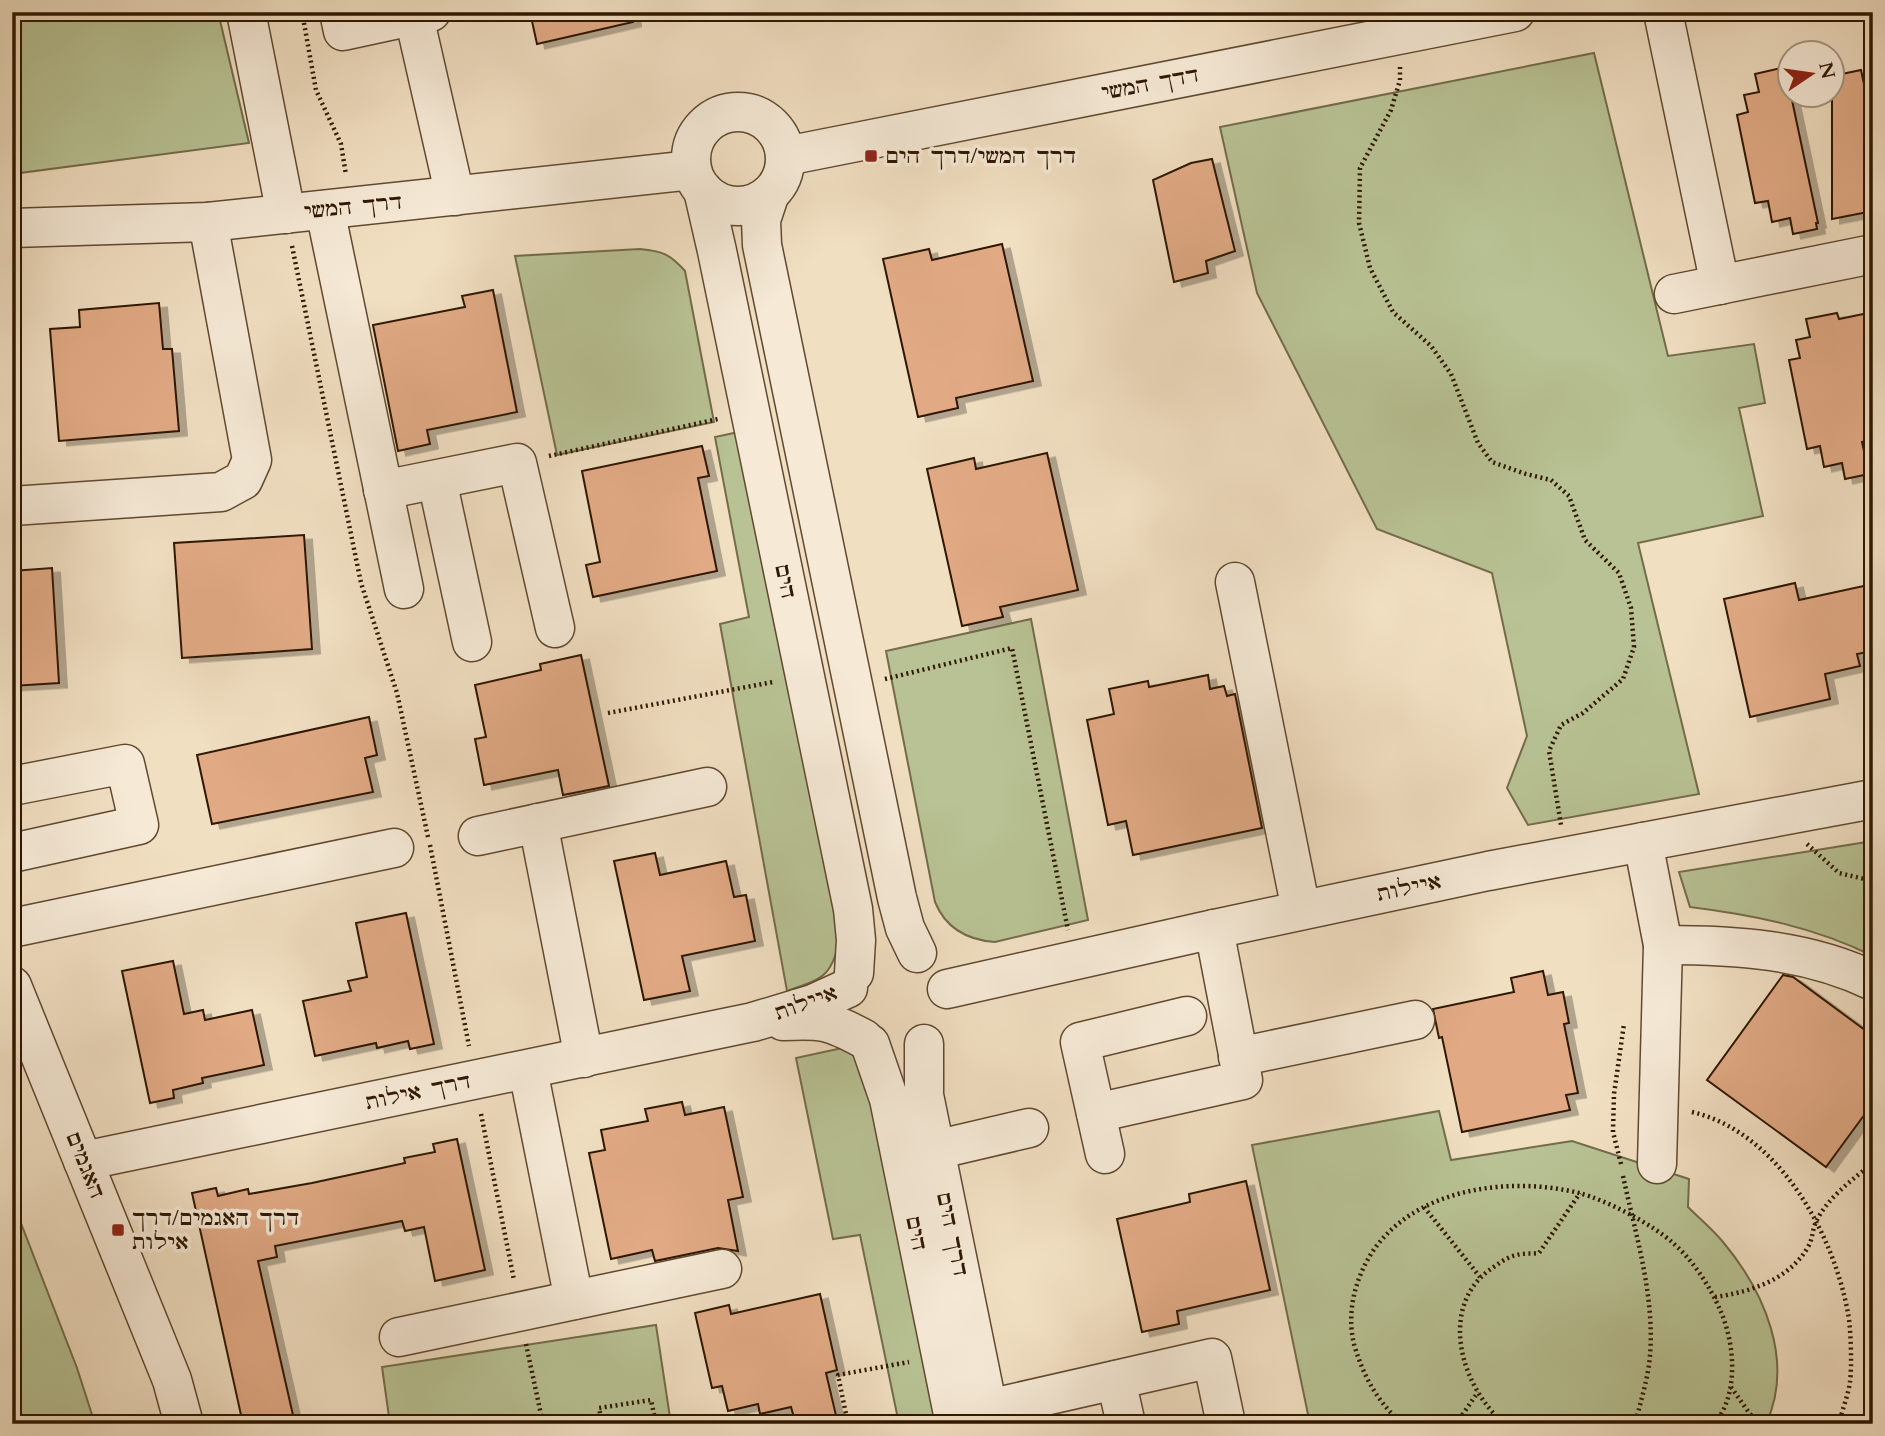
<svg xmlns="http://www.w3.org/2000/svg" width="1885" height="1436" font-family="Cardo,'Frank Ruhl Libre',serif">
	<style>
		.green { fill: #b8c294; stroke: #746c4a; stroke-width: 2 }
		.building { fill: #e1aa85; stroke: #2f1700; stroke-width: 2; filter: url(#shadow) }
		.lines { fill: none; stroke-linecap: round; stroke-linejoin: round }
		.minor-casing { stroke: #604930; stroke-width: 41 }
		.path { stroke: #2f1700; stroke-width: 4.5; stroke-dasharray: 2 3.5; stroke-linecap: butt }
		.minor { stroke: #f6ead7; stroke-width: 38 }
		.poi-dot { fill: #8f2418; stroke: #f6ead7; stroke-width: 2.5 }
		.labels { text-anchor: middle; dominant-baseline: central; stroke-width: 7; stroke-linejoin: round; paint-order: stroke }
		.street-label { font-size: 21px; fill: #2f1700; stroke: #f6ead7 }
		.poi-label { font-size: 21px; fill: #2f1700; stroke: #f6ead7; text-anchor: start }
	</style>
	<defs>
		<filter id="shadow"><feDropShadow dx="8" dy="4.5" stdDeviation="0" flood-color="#0004"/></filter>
	</defs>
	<rect width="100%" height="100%" fill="#f1dfc2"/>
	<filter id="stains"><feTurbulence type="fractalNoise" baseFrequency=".00286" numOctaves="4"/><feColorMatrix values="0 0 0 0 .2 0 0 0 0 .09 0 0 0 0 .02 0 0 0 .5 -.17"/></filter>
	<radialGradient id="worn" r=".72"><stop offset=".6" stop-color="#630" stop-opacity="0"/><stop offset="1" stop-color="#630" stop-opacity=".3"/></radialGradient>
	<g class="green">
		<polygon points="12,12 218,12 249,143 12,174"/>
		<polygon points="1594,53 1668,356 1754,344 1765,403 1739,408 1763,516 1638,543 1699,794 1528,825 1507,788 1527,736 1492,573 1377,529 1257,293 1220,127"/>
		<path d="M 640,249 C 662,251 670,254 685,271 L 714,422 L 557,455 L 515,256 Z"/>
		<path d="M 748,430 L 842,935 C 829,977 828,977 787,991 L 720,624 L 749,617 L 715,437 Z"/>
		<path d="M 1031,619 L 1088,920 L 995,942 C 967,940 946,929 935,902 L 886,651 Z"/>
		<path d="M 1873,841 L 1873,956 C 1814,927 1754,915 1690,907 L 1679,872 Z"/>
		<polygon points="842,1048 872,1063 944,1424 899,1424 860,1235 833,1239 796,1058"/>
		<path d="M 1439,1111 L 1451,1160 L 1572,1141 L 1689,1179 L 1688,1207 C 1700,1219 1713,1230 1723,1242 C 1764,1291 1795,1361 1766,1424 L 1310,1424 L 1252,1145 Z"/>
		<polygon points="12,1200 77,1368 95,1424 12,1424"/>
		<polygon points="656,1325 671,1424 390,1424 382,1367"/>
	</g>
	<g class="building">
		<polygon points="530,12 632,12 633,22 537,44"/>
		<polygon points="1785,67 1818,223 1816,223 1817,229 1793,234 1790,218 1772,222 1768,201 1755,203 1737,115 1748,112 1744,95 1759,92 1755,74"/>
		<polygon points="1861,70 1873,126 1873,211 1832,219 1832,76"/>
		<polygon points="1212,159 1235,251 1206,261 1208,273 1174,282 1153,180 1191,163"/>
		<polygon points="1002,244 1033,381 956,398 958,408 918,417 883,259 929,249 932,260"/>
		<polygon points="493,290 517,412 427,430 430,444 398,451 373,325 465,307 462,296"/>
		<polygon points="159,303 163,349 172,349 179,431 59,441 50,329 80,327 79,310"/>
		<polygon points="1873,312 1873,439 1862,442 1869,474 1845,479 1842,463 1824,467 1820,446 1807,449 1789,360 1800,358 1796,340 1810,337 1806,319 1837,313 1839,319"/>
		<polygon points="702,446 709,476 698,478 717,571 593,597 586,565 600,562 582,471"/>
		<polygon points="1047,453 1078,590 1000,607 1003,617 962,626 927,469 974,458 976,469"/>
		<polygon points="304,535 312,649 182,658 174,543"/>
		<polygon points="52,568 59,683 12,686 12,571"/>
		<polygon points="1795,583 1799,600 1873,584 1873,651 1857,654 1860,666 1825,674 1830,699 1750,717 1724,599"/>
		<polygon points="581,655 609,786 563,795 558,770 484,785 475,739 486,737 475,685 541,670 540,664"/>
		<polygon points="1208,675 1210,689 1224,686 1227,696 1235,694 1262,828 1133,855 1126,821 1108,825 1087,720 1114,714 1109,689 1148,681 1149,687"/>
		<polygon points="369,717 377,755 365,758 373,792 212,824 197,755"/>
		<polygon points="655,853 660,875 726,861 734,897 746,895 755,941 682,956 690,991 644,1000 614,861"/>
		<polygon points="406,913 434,1044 410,1049 408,1041 377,1048 376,1043 315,1056 303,1001 351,991 348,981 367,977 356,923"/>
		<polygon points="173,961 184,1014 203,1010 205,1020 252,1010 264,1065 202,1078 203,1083 173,1090 174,1098 150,1103 122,971"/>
		<polygon points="1543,971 1548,995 1563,992 1569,1023 1564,1024 1578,1093 1566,1095 1570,1110 1462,1132 1442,1037 1439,1038 1433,1009 1514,992 1511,978"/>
		<polygon points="1783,975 1793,977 1873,1036 1873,1103 1826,1167 1707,1080"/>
		<polygon points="682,1102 685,1115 724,1107 743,1197 728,1200 738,1251 718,1248 655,1261 652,1250 611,1259 589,1153 605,1150 601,1130 648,1121 645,1109"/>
		<polygon points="457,1139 485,1270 435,1281 424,1227 405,1231 402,1221 275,1246 277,1257 258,1261 295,1424 243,1424 192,1193 216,1188 218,1196 248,1189 249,1194 312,1183 405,1163 404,1158 435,1152 433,1144"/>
		<polygon points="1246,1181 1270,1290 1177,1311 1179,1324 1142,1332 1117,1219 1190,1202 1189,1194"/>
		<polygon points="820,1294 837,1370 826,1373 838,1424 807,1424 806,1419 795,1421 791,1407 760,1414 758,1404 728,1411 722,1386 712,1388 695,1313 729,1305 731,1314"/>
	</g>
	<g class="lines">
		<g class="minor-casing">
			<g id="minor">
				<polyline points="246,12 286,214"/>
				<polyline points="339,12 343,31 431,12"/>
				<polyline points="413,12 455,196"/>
				<polyline points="1663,12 1720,285"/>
				<circle cx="738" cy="159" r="47"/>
				<polyline points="786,156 1515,12"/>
				<polyline points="703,190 717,251 853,909 856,940 854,973"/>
				<polyline points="769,196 761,220 762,245 897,898 905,928 917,953"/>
				<polyline points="325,210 404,589"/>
				<polyline points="12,228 208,222 692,170"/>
				<polyline points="1674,294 1873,254"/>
				<polyline points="437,480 472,642"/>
				<polyline points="383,490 517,463 555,628"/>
				<polyline points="12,506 221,492 243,480 252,460 208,222"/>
				<polyline points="1235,582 1301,910"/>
				<polyline points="12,786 125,764 139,825 12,853"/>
				<polyline points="538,823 584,1058"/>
				<polyline points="478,836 707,787"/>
				<polyline points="1643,842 1663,945 1657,1164"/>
				<polyline points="12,928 394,848"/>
				<path d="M 1663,945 C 1735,945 1807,949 1873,981"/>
				<polyline points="12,986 172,1380 184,1424"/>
				<polyline points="947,989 1205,931 1488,871 1873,799"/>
				<path d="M 783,1021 C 822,1019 829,1020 864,1039"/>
				<polyline points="870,1044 889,1099 955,1424"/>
				<polyline points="924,1044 924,1095 991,1424"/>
				<polyline points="1238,1057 1415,1020"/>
				<polyline points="528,1070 574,1300"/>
				<polyline points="1096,1113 1243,1080 1214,929"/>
				<polyline points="935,1150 1029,1128"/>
				<polyline points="1105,1154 1080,1042 1187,1016"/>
				<polyline points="83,1161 753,1022 813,1004 848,988"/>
				<polyline points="399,1337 722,1269"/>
				<polyline points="1116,1380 1126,1424"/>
				<polyline points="988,1409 1212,1358 1226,1424"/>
			</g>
		</g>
		<g class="path">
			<polyline points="302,12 316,90 341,144 346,175"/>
			<polyline points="1400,67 1400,80 1391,110 1360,168 1359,223 1370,268 1393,312 1431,346 1451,374 1478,443 1492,462 1526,474 1551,480 1569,496 1585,540 1619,573 1631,608 1634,647 1623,679 1583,713 1561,725 1549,751 1561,825"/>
			<polyline points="292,246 361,583 397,693 428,837"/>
			<polyline points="549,456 718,419"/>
			<polyline points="885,679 1012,648 1068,930"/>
			<polyline points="608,713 773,682"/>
			<polyline points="1807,844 1839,873 1873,881"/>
			<polyline points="430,845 469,1046"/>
			<path d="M 1692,1112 C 1778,1132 1833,1232 1848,1313 C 1851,1328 1852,1367 1850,1382 C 1848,1396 1842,1410 1839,1424"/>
			<polyline points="481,1114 514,1280"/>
			<polyline points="1621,1164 1613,1132 1614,1094 1624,1024"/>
			<path d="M 1623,1176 C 1636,1237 1657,1302 1649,1365 C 1646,1385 1640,1404 1635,1424"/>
			<polyline points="1424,1207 1480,1277"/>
			<path d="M 1715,1297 C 1750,1292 1789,1280 1808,1247 C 1813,1239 1812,1230 1816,1222 C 1827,1198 1853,1179 1873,1163"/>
			<polyline points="526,1344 543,1424"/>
			<polyline points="1731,1387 1750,1414 1763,1424"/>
			<polyline points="12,1394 24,1424"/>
			<polyline points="602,1424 599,1408 651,1400 656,1424"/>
			<polyline points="848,1424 838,1375 909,1362"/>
			<path d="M 1403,1424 C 1378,1403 1363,1376 1354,1344 C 1348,1319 1352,1294 1362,1271 C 1397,1191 1502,1174 1579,1193 C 1606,1200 1652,1224 1673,1243 C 1693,1260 1711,1288 1721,1312 C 1735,1345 1739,1395 1714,1424"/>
			<polyline points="1456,1424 1478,1392"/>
			<path d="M 1505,1424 C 1462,1389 1438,1310 1488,1271 C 1497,1265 1506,1257 1517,1255 C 1523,1253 1531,1254 1539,1253 L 1580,1193"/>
			<polyline points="1849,1424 1873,1413"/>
		</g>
		<use href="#minor" class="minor"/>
	</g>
	<g class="poi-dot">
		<rect x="864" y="149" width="14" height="14" rx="3.5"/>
		<rect x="111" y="1223" width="14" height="14" rx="3.5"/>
	</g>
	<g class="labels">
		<g class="street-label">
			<text transform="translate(1150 84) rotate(-11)">דדך המשי</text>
			<text transform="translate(353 207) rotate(-6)">דרך המשי</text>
			<text transform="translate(785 581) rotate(78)">הים</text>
			<text transform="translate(1409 888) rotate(-12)">איילות</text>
			<text transform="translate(806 1003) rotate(-20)">איילות</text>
			<text transform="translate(418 1092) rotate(-12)">דרך אילות</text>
			<text transform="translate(85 1165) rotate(68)">האגמים</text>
			<text transform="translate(916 1233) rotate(78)">הים</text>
			<text transform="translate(952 1234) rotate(78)">דרך הים</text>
		</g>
		<g class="poi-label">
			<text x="885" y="156">דרך המשי/דרך הים</text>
			<text x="132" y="1218">דרך האגמים/דרך<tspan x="132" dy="24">אילות</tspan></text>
		</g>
	</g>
	<rect width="1885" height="1436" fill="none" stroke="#f1dfc2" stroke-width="42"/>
	<rect x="14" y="14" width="1857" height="1408" fill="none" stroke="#2f1700" stroke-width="3.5"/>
	<rect x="21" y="21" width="1843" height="1394" fill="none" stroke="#2f1700" stroke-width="2"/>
	<g transform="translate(1811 74) rotate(77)"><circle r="33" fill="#f6ead7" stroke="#a69681" stroke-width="2"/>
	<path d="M0-5L12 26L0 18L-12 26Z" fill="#8f2418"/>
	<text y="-10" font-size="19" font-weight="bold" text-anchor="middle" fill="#2f1700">N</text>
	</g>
	<rect width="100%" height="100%" filter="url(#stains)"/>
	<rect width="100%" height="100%" fill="url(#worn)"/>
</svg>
